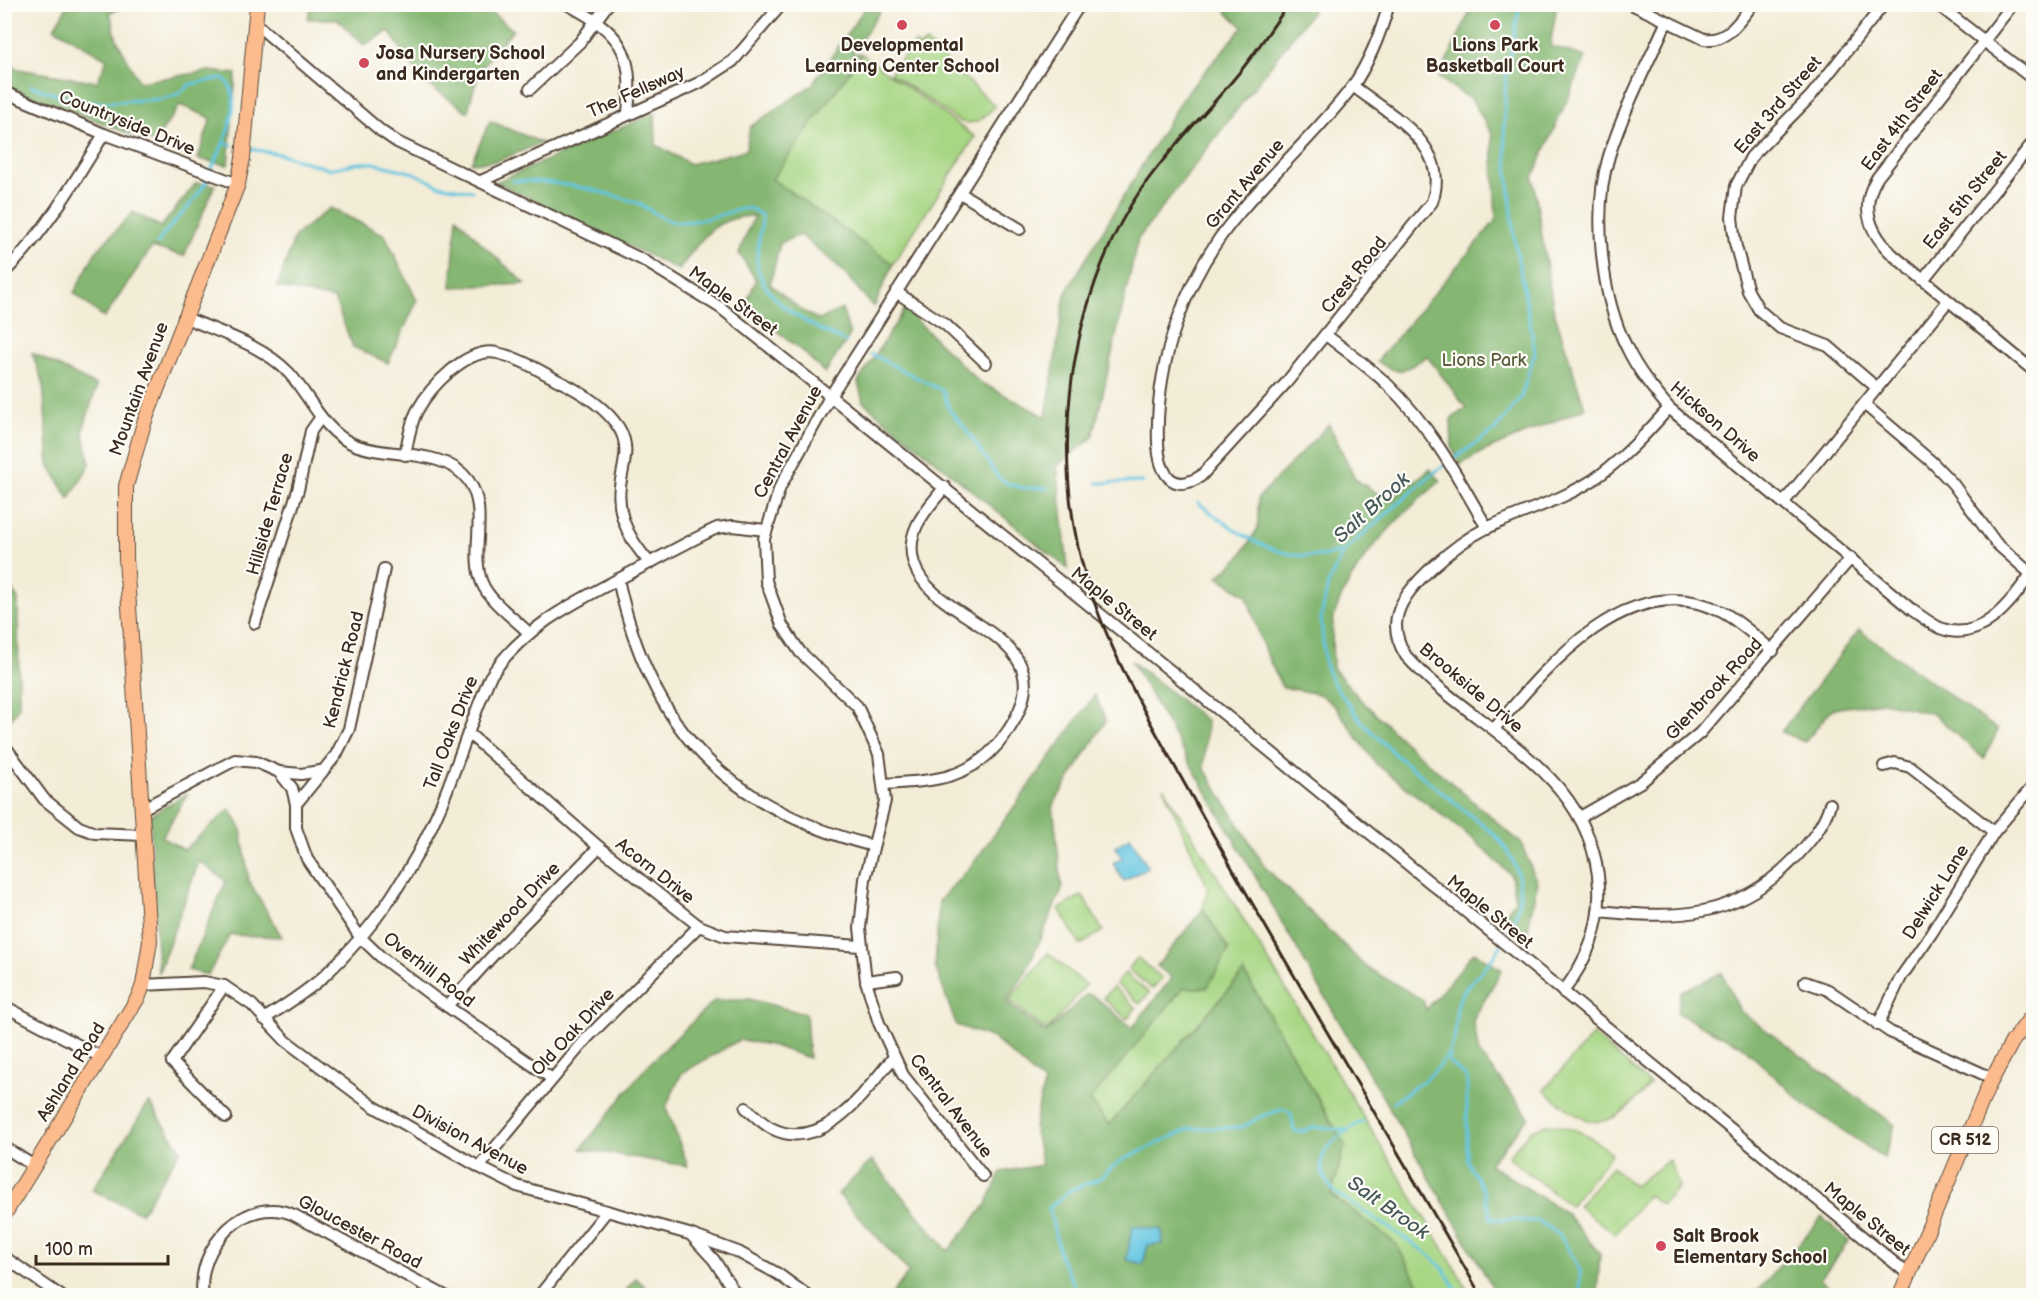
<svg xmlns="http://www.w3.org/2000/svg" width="2038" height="1300" font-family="'Balsamiq Sans',sans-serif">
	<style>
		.green { fill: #a7d684; stroke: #718051; stroke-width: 1.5 }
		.forest { fill: #85b772; stroke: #607048; stroke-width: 1.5 }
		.water { fill: #64c6e2; stroke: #507880; stroke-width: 1.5 }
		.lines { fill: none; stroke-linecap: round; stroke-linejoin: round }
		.stream { stroke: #64c6e2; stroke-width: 3 }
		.minor-casing { stroke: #57473a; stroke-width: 14 }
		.major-casing { stroke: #57473a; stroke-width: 16 }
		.minor { stroke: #fff; stroke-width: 10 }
		.major { stroke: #fbbb8d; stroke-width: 14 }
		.rail { stroke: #3b2a1e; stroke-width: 3 }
		.poi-dot { fill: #d1495b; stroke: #fdfcf7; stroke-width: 2 }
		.labels { text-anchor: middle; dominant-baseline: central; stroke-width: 4.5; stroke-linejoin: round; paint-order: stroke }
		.shield { fill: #fdfcf7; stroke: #75695f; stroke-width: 1.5 }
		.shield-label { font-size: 16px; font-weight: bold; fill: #3b2a1e }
		.poi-label { font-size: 18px; font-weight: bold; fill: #3b2a1e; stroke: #fdfcf7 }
		.street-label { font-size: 18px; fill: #3b2a1e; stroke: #fdfcf7 }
		.park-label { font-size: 18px; fill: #5b5e3d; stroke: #fdfcf7 }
		.water-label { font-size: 20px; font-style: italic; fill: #475959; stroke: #fdfcf7 }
	</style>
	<rect width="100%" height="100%" fill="#fdfcf7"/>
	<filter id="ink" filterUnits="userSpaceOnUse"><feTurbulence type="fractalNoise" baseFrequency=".0167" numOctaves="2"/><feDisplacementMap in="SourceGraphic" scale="12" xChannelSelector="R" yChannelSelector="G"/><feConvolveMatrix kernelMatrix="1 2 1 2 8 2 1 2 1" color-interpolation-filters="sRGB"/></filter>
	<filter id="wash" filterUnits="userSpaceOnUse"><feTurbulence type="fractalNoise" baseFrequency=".008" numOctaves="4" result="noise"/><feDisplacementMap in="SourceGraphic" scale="24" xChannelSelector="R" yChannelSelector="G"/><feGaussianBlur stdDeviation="1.35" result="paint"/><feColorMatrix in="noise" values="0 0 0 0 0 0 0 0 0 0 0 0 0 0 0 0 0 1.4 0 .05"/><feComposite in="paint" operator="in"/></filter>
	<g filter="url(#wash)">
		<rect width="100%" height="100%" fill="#f3ecd7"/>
		<g class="green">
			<path d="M 926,42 L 995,106 C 983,118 977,127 959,121 L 890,73 L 915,43 L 920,47 Z"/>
			<polygon points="862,54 975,137 893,264 772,179"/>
			<polygon points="1163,787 1457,1271 1470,1295 1425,1295 1396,1244 1331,1194 1345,1145 1244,972 1108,1126 1090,1099 1183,988 1229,950 1203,909 1208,888"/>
			<polygon points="1082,895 1103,931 1080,945 1059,909"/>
			<polygon points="1048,953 1086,985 1047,1031 1009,1000"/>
			<polygon points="1138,958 1162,978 1152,989 1128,969"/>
			<polygon points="1125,973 1149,993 1140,1004 1116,984"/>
			<polygon points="1113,987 1136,1008 1127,1019 1103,998"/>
			<path d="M 1593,1035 L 1650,1084 C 1607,1134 1593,1132 1544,1090 Z"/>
			<path d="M 1547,1124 C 1577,1126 1589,1136 1612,1153 L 1570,1206 L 1508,1157 L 1530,1131 Z"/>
			<polygon points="1669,1160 1679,1186 1662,1205 1648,1195 1615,1234 1578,1206 1612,1167 1634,1186"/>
		</g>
		<g class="forest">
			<polygon points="68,5 131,5 110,12 117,40 139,82 210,71 236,74 228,165 198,159 211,118 180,105 154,143 5,86 5,62 18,69 97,82 107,59 54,28"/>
			<path d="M 311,5 L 482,5 L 513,30 C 485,61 476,71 468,112 L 423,81 L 389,31 L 364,45 L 337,19 L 308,19 Z"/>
			<path d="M 867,5 L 884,5 L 852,53 L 862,54 L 772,179 L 893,264 L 874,307 L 838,266 L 800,235 L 780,243 L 770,284 L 801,310 L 819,320 L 842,309 L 850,335 L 825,373 L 800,349 L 745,306 L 756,280 L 739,253 L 754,216 C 712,217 702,239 679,270 L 496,182 L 655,113 L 656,145 L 690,164 L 746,150 L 750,127 L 812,85 Z"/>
			<polygon points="1228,5 1317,5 1138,239 1093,437 1057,466 1068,569 863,402 858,382 905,309 978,381 1046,417 1065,294 1183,97 1243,27 1226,12"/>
			<path d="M 1473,5 L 1557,5 L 1550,46 L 1586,57 L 1533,177 L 1553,308 L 1585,408 L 1482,452 L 1460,465 L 1452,448 L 1451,419 L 1466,408 L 1427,356 C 1406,369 1400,378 1377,361 L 1496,220 L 1492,134 L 1472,100 L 1439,78 Z"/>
			<polygon points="490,121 542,143 497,161 471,163"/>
			<polygon points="196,183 215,185 184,256 152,247 104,318 74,293 95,253 133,212 161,227"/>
			<polygon points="330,208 385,235 417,301 388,363 353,347 334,299 277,287 295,236"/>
			<polygon points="457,217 486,248 526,284 451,287"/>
			<polygon points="32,353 97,386 83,430 90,464 69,499 49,464 43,383"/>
			<path d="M 1329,424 L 1355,479 L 1389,501 L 1430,469 L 1441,481 C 1399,515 1353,560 1335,613 C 1330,628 1333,652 1333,668 L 1359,698 L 1409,746 L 1521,843 L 1537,883 L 1527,934 L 1502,918 L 1515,901 L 1511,875 L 1474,840 L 1376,764 L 1335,706 L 1319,694 L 1282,687 L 1264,649 L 1247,596 L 1218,577 L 1240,557 L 1258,528 L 1258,498 Z"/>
			<polygon points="5,579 18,599 19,706 5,729"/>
			<polygon points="1859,630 1998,730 1984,759 1934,714 1883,702 1832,709 1805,742 1781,732"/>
			<polygon points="1131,661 1207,721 1204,768 1265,867 1366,967 1423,1000 1426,1010 1474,952 1502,970 1473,1020 1479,1053 1529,1117 1489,1164 1566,1213 1600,1254 1597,1295 1497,1295"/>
			<polygon points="1095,695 1106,721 1053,805 1062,889 1025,974 1006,1001 1046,1033 1087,994 1094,996 1132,1028 1172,978 1157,966 1203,909 1229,950 1207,988 1183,988 1090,1100 1109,1125 1244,972 1345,1145 1331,1195 1396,1244 1425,1295 891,1295 909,1272 838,1194 872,1160 948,1251 986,1205 1001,1172 1042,1165 1034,1127 1044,1083 993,1038 956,1025 935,966 939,901 972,865"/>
			<polygon points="188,793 162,837 184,850 230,809 241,828 249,881 282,937 230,935 208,975 188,970 226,881 199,861 158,974 150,816"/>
			<polygon points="1722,973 1740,1011 1895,1125 1884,1158 1805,1105 1742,1046 1677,1013 1681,991"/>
			<polygon points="749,999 806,1014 809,1058 770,1045 739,1040 682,1073 666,1107 688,1166 581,1149 647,1066 714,1001"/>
			<polygon points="149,1102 181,1150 141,1213 92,1190"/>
			<polygon points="1822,1217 1849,1241 1820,1279 1838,1295 1754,1295"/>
			<polygon points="636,1278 653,1295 622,1295"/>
		</g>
		<g class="water">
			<polygon points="1130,837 1148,867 1124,881 1113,863 1122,858 1115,847"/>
			<polygon points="1133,1226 1162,1230 1163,1244 1148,1245 1143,1264 1126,1260"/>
		</g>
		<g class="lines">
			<g class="stream">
				<path d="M 31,86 L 78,102 L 106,102 L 162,99 L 178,94 L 191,84 L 223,78 C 248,96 221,150 211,170"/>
				<polyline points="224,143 232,145"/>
				<polyline points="250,149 280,154 329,169 358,163 374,163 414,173 438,185 472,191"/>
				<path d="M 512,181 C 553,180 596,189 635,202 C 649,207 661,221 676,222 C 699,223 722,214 744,208 L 752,209 L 762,216 C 762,230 757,244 757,258 C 757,301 813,327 846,342"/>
				<path d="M 157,244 C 175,216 195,206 209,176"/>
				<polyline points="871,354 943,391 950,411 966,429 998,477 1008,484 1023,488 1048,488"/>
				<polyline points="1097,483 1143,482"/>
				<path d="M 1198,503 C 1242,536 1284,568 1342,552"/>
				<polyline points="1450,1055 1449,1062 1467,1078 1467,1161 1484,1191 1491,1219 1538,1221 1560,1235 1580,1270 1580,1296"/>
				<path d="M 1392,1103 C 1417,1085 1446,1070 1454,1039 C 1457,1026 1454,1011 1460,998 C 1467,983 1482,972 1492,959 C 1523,917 1533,876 1495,835 L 1397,756 L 1361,721 L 1333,683 L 1325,665 L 1321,618 L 1328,584 L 1343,552 L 1432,474 L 1495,430 L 1521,397 L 1535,352 L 1514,236 L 1504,129 L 1506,75 L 1520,4"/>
				<path d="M 1363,1121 C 1332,1138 1303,1161 1336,1193 L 1423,1250 L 1443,1268 L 1460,1296"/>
				<polyline points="1080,1296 1061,1259 1049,1208 1070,1190 1099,1179 1120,1161 1189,1129 1243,1127 1262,1116 1284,1109 1291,1113 1294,1131 1302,1132 1312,1127 1346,1130"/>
			</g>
		</g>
	</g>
	<g filter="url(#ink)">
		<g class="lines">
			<g class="minor-casing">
				<g id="minor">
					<path d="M 567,4 C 621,33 634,50 628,113"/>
					<path d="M 1631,4 L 1704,39 C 1728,42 1739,21 1753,4"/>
					<polyline points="1937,4 2034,80"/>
					<path d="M 2013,4 L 1877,178 C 1859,207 1870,233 1893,255 L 2034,371"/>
					<path d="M 1667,21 C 1647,65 1624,109 1609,156 C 1592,211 1601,297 1627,348 C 1638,371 1653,389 1669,408 L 1912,610 C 1921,616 1931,624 1940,628 C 1982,645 2013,599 2034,570"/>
					<polyline points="257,25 381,131 397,142 643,260 721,308 1250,735 1908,1274"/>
					<path d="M 1353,86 C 1390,115 1452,145 1432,202 L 1286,383 L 1201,476 C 1170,496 1159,469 1158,443 C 1155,361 1186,274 1240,212 C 1275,170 1320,130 1352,87 C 1369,63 1381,32 1389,4"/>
					<polyline points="530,89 580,42 608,4"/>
					<polyline points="4,92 104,134 238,184"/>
					<polyline points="481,181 699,83 733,61 782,4"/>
					<polyline points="960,193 1020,229"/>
					<path d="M 4,273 C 45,232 74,183 104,134"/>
					<polyline points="1923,280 2034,141"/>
					<polyline points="896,292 946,325 986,363"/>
					<path d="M 184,317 C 218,332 263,345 289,373 C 310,396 323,431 353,444 C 387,459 444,447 468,480 C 490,510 469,550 482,583 C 490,602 514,618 529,633"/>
					<path d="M 1326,335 C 1346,351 1368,366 1387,384 C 1430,425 1458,477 1487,528"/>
					<polyline points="1877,388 1828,346 1780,328 1759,310 1748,291 1735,243 1732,217 1736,186 1751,157 1810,97 1884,4"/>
					<polyline points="1864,404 1932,462 1953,484 1996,543 2031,574"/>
					<path d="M 405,455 C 408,441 410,424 417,411 C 430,387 467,347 497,353 C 517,357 537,369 555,379 C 578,390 605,406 619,428 C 631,448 623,465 620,486 C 616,516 630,541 650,563"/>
					<polyline points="4,458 5,458"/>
					<polyline points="1784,502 1948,301"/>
					<path d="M 618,579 C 650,729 725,807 873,846"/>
					<polyline points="255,623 298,490 311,431 321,417"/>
					<path d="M 1494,729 C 1546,667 1630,565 1722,612 C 1741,622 1757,638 1773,651"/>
					<polyline points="468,733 599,847 699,926 725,936 860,946"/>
					<polyline points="4,745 44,799 79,827 95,833 144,835"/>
					<polyline points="1884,766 1895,763 1910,767 1994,832"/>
					<polyline points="279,772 301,774 320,771"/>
					<path d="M 884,784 C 934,781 973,780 1005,735 C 1077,635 933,625 914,564 C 904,532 926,510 945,487"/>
					<polyline points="296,804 336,755 349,729 384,569"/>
					<polyline points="142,809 235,760 256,762 279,772 292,788 296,804 296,828 307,859 360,937 382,958 435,998 551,1078"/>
					<polyline points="1580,817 1641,782 1700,733 1851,558"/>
					<path d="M 1598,911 C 1678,919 1735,920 1795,858 C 1810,842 1824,825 1830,804"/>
					<polyline points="866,981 897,977"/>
					<polyline points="1805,982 1828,990 1890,1032 1992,1078"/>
					<polyline points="143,985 204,982 224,986 252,1005 286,1041 373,1106 479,1167 517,1186 689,1234 738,1252 778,1274 808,1296"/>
					<polyline points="224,986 172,1062 226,1117"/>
					<path d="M 1563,992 C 1587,960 1601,928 1599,887 C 1593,769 1474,731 1406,656 C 1398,643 1393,628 1398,613 C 1406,584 1459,542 1485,529 C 1521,511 1559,502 1593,480 C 1622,460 1646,434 1669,408"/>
					<polyline points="4,1006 101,1057"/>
					<polyline points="447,1006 495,953 599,847"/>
					<path d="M 264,1019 C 284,1006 305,993 323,977 C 373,931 415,868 441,805 C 458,763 472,719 490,677 C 525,624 581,599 636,570 C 663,556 689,541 717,528 L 733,526 L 765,530"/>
					<polyline points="1878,1025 1901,977 1931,934 1994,832 2034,785"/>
					<path d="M 746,1108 C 754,1115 762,1123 771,1128 C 823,1155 866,1090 893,1058"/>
					<polyline points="4,1147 34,1166"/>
					<polyline points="479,1167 587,1038 699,926"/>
					<polyline points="983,1176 903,1075 879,1023 866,981 860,928 865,879 885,801 879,754 857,706 800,652 782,625 766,581 764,539 780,487 831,395 1080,4"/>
					<polyline points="692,1236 714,1260 737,1296"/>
					<polyline points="4,1257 61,1296"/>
					<path d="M 203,1296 C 195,1247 247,1193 294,1215 L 445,1296"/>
					<polyline points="539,1296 607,1211"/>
				</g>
			</g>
			<g class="major-casing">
				<g id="major">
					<polyline points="4,1215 139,996 143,985 150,941 126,558 126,486 144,423 238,184 243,158 257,4"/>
					<polyline points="1900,1296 1988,1087 2012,1042 2034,1013"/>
				</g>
			</g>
			<use href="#minor" class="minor"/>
			<use href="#major" class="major"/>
			<path class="rail" d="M 1289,4 C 1274,24 1261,45 1246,64 C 1213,107 1172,144 1142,188 C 1123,215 1107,249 1096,280 C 1066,364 1059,460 1078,547 C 1100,643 1154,728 1201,813 C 1291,975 1389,1134 1481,1296"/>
		</g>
	</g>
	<g class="poi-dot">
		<circle cx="902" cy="25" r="6"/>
		<circle cx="1495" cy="25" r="6"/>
		<circle cx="364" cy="63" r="6"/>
		<circle cx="1661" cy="1246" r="6"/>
	</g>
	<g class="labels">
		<rect class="shield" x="1932" y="1127" width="66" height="26" rx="4.5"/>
		<g class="shield-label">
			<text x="1965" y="1140">CR 512</text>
		</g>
		<g class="poi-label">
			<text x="902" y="45">Developmental<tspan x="902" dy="21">Learning Center School</tspan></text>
			<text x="1495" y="45">Lions Park<tspan x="1495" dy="21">Basketball Court</tspan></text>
			<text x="376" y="53" text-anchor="start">Josa Nursery School<tspan x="376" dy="21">and Kindergarten</tspan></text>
			<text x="1673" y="1236" text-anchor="start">Salt Brook<tspan x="1673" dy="21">Elementary School</tspan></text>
		</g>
		<g class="street-label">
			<text transform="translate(636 92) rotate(-24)">The Fellsway</text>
			<text transform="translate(1778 105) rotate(-49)">East 3rd Street</text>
			<text transform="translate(1902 120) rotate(-53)">East 4th Street</text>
			<text transform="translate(127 123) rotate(22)">Countryside Drive</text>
			<text transform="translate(1245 184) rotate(-50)">Grant Avenue</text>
			<text transform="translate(1965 200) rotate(-51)">East 5th Street</text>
			<text transform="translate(1354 275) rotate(-51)">Crest Road</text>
			<text transform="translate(733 301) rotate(36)">Maple Street</text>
			<text transform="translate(139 389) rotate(-70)">Mountain Avenue</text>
			<text transform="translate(1715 422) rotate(41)">Hickson Drive</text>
			<text transform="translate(788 442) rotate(-62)">Central Avenue</text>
			<text transform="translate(270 514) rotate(-74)">Hillside Terrace</text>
			<text transform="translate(1114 604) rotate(39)">Maple Street</text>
			<text transform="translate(344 670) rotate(-76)">Kendrick Road</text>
			<text transform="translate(1471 688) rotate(40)">Brookside Drive</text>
			<text transform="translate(1714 689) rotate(-47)">Glenbrook Road</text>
			<text transform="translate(451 733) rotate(-69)">Tall Oaks Drive</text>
			<text transform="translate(655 871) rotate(38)">Acorn Drive</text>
			<text transform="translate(1936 892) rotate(-58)">Delwick Lane</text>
			<text transform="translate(1490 912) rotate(39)">Maple Street</text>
			<text transform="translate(510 914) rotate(-46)">Whitewood Drive</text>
			<text transform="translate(429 970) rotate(38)">Overhill Road</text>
			<text transform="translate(573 1032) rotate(-47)">Old Oak Drive</text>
			<text transform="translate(71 1072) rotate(-58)">Ashland Road</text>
			<text transform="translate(951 1106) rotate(53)">Central Avenue</text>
			<text transform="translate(470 1140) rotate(28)">Division Avenue</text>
			<text transform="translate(1867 1219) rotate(39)">Maple Street</text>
			<text transform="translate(360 1232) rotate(28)">Gloucester Road</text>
		</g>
		<g class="park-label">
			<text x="1484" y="360">Lions Park</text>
		</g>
		<g class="water-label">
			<text transform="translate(1372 508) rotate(-42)">Salt Brook</text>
			<text transform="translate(1388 1208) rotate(35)">Salt Brook</text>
		</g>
	</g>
	<rect width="2038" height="1300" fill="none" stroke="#fdfcf7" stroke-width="24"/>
	<path d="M36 1255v9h132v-9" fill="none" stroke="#3b2a1e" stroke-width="3"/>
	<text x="45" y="1255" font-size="18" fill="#3b2a1e" stroke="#fdfcf7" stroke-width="4.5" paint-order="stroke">100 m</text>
</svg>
